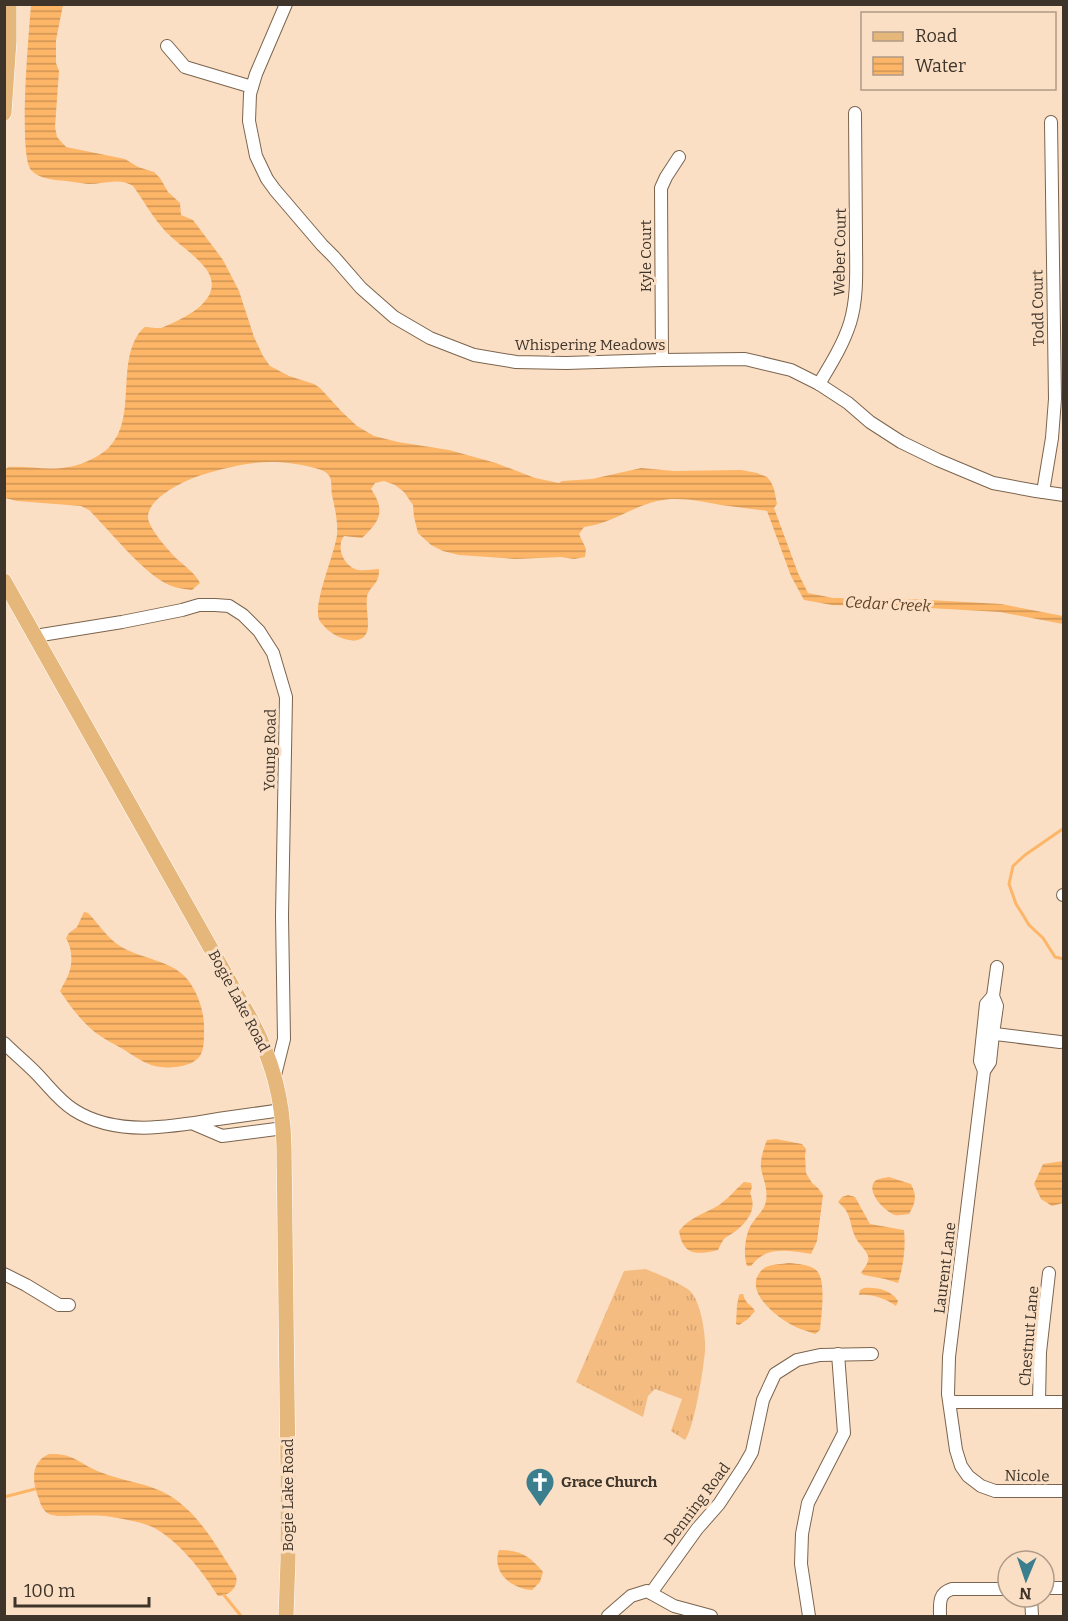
<svg xmlns="http://www.w3.org/2000/svg" width="1068" height="1621" font-family="Bitter,serif">
	<style>
		.grass { fill: url(#grass-tufts) }
		.water { fill: url(#water-rules) }
		.lines { fill: none; stroke-linecap: round; stroke-linejoin: round }
		.stream { stroke: #fdb567; stroke-width: 3 }
		.minor-casing { stroke: #7b644d; stroke-width: 14 }
		.major-casing { stroke: #fff; stroke-width: 16 }
		.minor { stroke: #fff; stroke-width: 12 }
		.major { stroke: #e5b77b; stroke-width: 15 }
		.labels { text-anchor: middle; dominant-baseline: central; stroke-width: 6; stroke-linejoin: round; paint-order: stroke }
		.street-label { font-size: 15px; fill: #3e342a; stroke: #fadfc5 }
		.poi-label { font-size: 15px; font-weight: bold; fill: #3e342a; stroke: #fadfc5; text-anchor: start }
		.water-label { font-size: 16px; font-style: italic; fill: #624423; stroke: #fadfc5 }
	</style>
	<defs>
		<pattern id="grass-tufts" width="24" height="20" patternUnits="userSpaceOnUse" patternTransform="scale(1.5)"><rect width="24" height="20" fill="#f5bc81"/><path d="M3 7l-1-3M5 7V3M7 7l1-3M15 17l-1-3M17 17v-4M19 17l1-3" fill="none" stroke="#d3a270"/></pattern>
		<pattern id="water-rules" width="6" height="5" patternUnits="userSpaceOnUse" patternTransform="scale(1.5)"><rect width="6" height="5" fill="#fdb567"/><path d="M0 2.5h6" fill="none" stroke="#ce9455"/></pattern>
	</defs>
	<rect width="100%" height="100%" fill="#fadfc5"/>
	<path class="grass" d="M 646,1269 C 657,1274 684,1284 691,1292 C 701,1303 706,1335 705,1350 C 704,1367 694,1429 685,1440 L 671,1431 L 682,1399 L 655,1389 L 648,1396 L 643,1417 L 576,1382 L 624,1271 Z"/>
	<g class="water">
		<path d="M 31,5 L 63,5 L 56,40 L 56,63 L 59,71 L 55,127 L 57,137 L 66,147 L 125,159 L 138,167 L 154,172 L 160,178 L 168,192 L 180,203 L 181,215 L 193,220 L 223,260 L 239,291 L 254,337 L 263,356 L 270,366 L 289,376 L 314,384 L 320,388 L 342,412 L 357,426 L 374,436 L 398,442 L 449,450 L 496,463 L 535,478 L 559,483 L 562,481 L 592,479 L 641,468 L 674,471 L 741,470 L 757,473 L 767,477 L 771,482 L 774,489 L 777,504 L 774,508 L 798,573 L 808,593 L 833,598 L 911,599 L 1001,604 L 1063,616 L 1063,624 L 1000,612 L 911,607 L 832,605 L 804,600 L 791,576 L 767,511 C 752,509 736,507 721,505 C 701,501 678,496 657,501 C 632,507 610,524 584,527 L 579,534 L 586,549 L 585,557 L 574,559 L 561,557 L 516,559 L 459,555 L 443,551 L 431,545 L 418,533 L 414,517 L 413,505 L 404,492 L 395,485 L 384,481 L 375,483 L 371,489 C 386,511 380,521 362,538 L 344,536 C 335,548 345,568 359,570 C 366,571 372,569 379,569 C 379,572 379,575 378,578 C 376,585 368,589 367,597 C 366,606 368,616 368,625 C 368,651 334,639 324,626 C 323,625 319,621 319,619 C 313,603 334,556 337,535 C 338,521 335,509 332,495 C 331,490 332,482 330,477 C 326,470 318,469 311,467 C 273,458 249,462 212,472 C 194,476 150,494 148,516 C 147,526 165,546 172,554 C 181,564 194,571 200,583 L 192,590 C 184,589 176,588 169,585 C 144,574 109,530 89,510 L 81,506 L 17,501 L 5,498 L 5,470 L 8,467 C 28,466 49,471 68,467 C 77,466 86,462 94,458 C 137,437 120,388 131,350 C 134,341 138,332 145,327 L 155,328 L 161,328 C 186,318 233,296 201,263 C 191,252 177,243 166,232 C 153,218 144,201 133,186 C 120,177 104,184 88,184 C 81,183 73,182 66,181 C 55,180 39,179 31,170 C 18,153 29,31 31,5 Z"/>
		<path d="M 84,912 L 88,913 C 99,924 107,938 120,946 C 142,960 171,959 188,980 C 199,995 205,1014 204,1032 C 204,1039 204,1048 201,1054 C 195,1068 164,1070 151,1065 C 141,1061 132,1055 123,1049 C 114,1044 104,1039 96,1033 C 82,1022 70,1006 60,991 C 63,985 67,979 69,973 C 73,962 72,948 66,938 L 69,933 L 77,927 Z"/>
		<path d="M 776,1139 L 802,1144 L 806,1149 L 805,1155 L 806,1173 L 812,1183 L 818,1188 L 823,1195 L 817,1241 L 811,1254 C 789,1251 766,1245 751,1266 L 747,1266 C 743,1255 745,1235 751,1225 C 756,1217 765,1209 766,1201 C 768,1187 763,1180 761,1168 C 760,1159 764,1148 767,1140 Z"/>
		<polygon points="1063,1161 1063,1203 1052,1206 1041,1199 1034,1184 1043,1164"/>
		<path d="M 889,1177 L 911,1184 C 917,1196 916,1202 909,1214 C 905,1214 899,1216 895,1215 C 885,1212 865,1191 875,1181 C 879,1178 885,1178 889,1177 Z"/>
		<path d="M 744,1182 L 751,1183 L 752,1187 L 750,1193 C 757,1208 749,1220 737,1230 C 734,1233 729,1235 725,1238 C 722,1241 720,1246 718,1250 C 697,1255 683,1256 679,1231 C 690,1217 704,1214 719,1205 C 728,1199 736,1189 744,1182 Z"/>
		<path d="M 848,1195 L 855,1197 L 870,1224 L 904,1230 C 906,1247 903,1268 898,1283 L 885,1279 L 864,1275 L 861,1273 C 864,1268 870,1262 868,1256 C 866,1250 860,1245 857,1240 C 848,1225 854,1215 838,1202 L 842,1197 Z"/>
		<path d="M 789,1263 C 797,1264 809,1264 816,1270 C 827,1279 821,1317 820,1330 L 815,1334 C 810,1332 803,1330 798,1328 C 781,1321 749,1297 757,1277 C 759,1273 762,1269 766,1267 C 773,1264 782,1264 789,1263 Z"/>
		<path d="M 864,1288 C 877,1287 891,1290 898,1301 L 896,1306 C 884,1298 873,1294 859,1295 L 860,1290 Z"/>
		<path d="M 743,1294 C 746,1305 750,1303 755,1311 L 748,1319 L 739,1325 L 736,1324 L 737,1305 L 739,1295 Z"/>
		<path d="M 49,1454 C 74,1453 78,1463 100,1472 C 119,1480 141,1482 161,1491 C 197,1508 215,1545 236,1576 C 239,1587 229,1596 218,1596 C 203,1572 176,1537 150,1526 C 137,1521 119,1518 105,1516 C 89,1515 74,1516 58,1516 C 53,1515 48,1515 45,1511 C 42,1508 40,1503 39,1499 C 32,1483 30,1462 49,1454 Z"/>
		<path d="M 499,1550 C 520,1550 529,1555 543,1572 L 540,1582 L 532,1590 C 512,1589 491,1573 499,1550 Z"/>
	</g>
	<g class="lines">
		<g class="stream">
			<polyline points="1064,828 1025,855 1013,866 1009,884 1016,904 1023,915 1029,925 1043,938 1055,957 1064,959"/>
			<polyline points="4,1497 35,1489"/>
			<polyline points="224,1595 241,1616"/>
		</g>
		<g class="minor-casing">
			<g id="minor">
				<polyline points="286,4 256,74 250,94 249,121 256,156 267,179 275,190 322,245 334,257 361,288 394,317 430,338 474,355 516,362 566,363 662,360 745,359 791,370 819,384 848,403 870,422 901,442 938,460 993,483 1036,491 1064,495"/>
				<polyline points="167,46 185,67 252,87"/>
				<polyline points="662,360 661,188 666,177 679,157"/>
				<path d="M 819,384 C 831,364 843,345 850,323 C 858,297 856,268 856,241 C 856,198 855,156 855,113"/>
				<polyline points="1043,492 1052,438 1055,399 1051,122"/>
				<polyline points="35,636 122,622 182,610 199,605 215,605 229,606 243,615 259,631 273,653 286,697 282,916 284,1039 275,1075"/>
				<polyline points="1063,895 1064,895"/>
				<polyline points="997,967 993,996 997,1006 993,1034 990,1062 984,1071 949,1357 948,1394 956,1450 961,1466 968,1476 981,1486 995,1491 1064,1491"/>
				<polyline points="987,1033 1060,1042"/>
				<path d="M 4,1043 C 14,1053 25,1062 35,1072 C 48,1085 58,1100 74,1110 C 116,1137 172,1127 218,1119 C 239,1116 261,1113 282,1110"/>
				<polyline points="984,1071 980,1061 986,1004 993,996"/>
				<polyline points="194,1124 222,1136 284,1128"/>
				<polyline points="4,1274 26,1285 59,1305 69,1305"/>
				<polyline points="950,1402 1064,1402"/>
				<polyline points="1039,1402 1040,1352 1049,1273"/>
				<polyline points="1044,1588 1064,1588"/>
				<polyline points="651,1593 697,1529 719,1504 744,1466 752,1452 763,1400 775,1374 797,1360 820,1355 872,1354"/>
				<polyline points="1031,1597 1032,1616"/>
				<polyline points="608,1616 631,1596 647,1591 674,1606 711,1616"/>
				<polyline points="809,1616 801,1564 802,1534 808,1503 844,1433 838,1354"/>
				<path d="M 940,1616 C 940,1604 938,1593 952,1589 L 1008,1589"/>
			</g>
		</g>
		<g class="major-casing">
			<g id="major">
				<polyline points="4,113 9,41 9,4"/>
				<path d="M 4,581 L 250,1018 C 273,1061 283,1099 284,1147 L 288,1472 L 288,1560 L 286,1616"/>
			</g>
		</g>
		<use href="#minor" class="minor"/>
		<use href="#major" class="major"/>
	</g>
	<defs>
		<g id="church-pin" transform="scale(1.5)"><path d="M0 17L-7.5 6A9.5 9.5 0 1 1 7.5 6Z" fill="#3b7e8e" stroke="#fadfc5"/><path d="M-1.2-6h2.4v3.5h3.3v2.4h-3.3V6h-2.4V-.1h-3.3v-2.4h3.3Z" fill="#fff"/></g>
	</defs>
	<g fill-rule="evenodd">
		<use href="#church-pin" x="540" y="1482"/>
	</g>
	<g class="labels">
		<g class="street-label">
			<text transform="translate(840 252) rotate(-89)">Weber Court</text>
			<text transform="translate(646 256) rotate(-90)">Kyle Court</text>
			<text transform="translate(1038 308) rotate(-91)">Todd Court</text>
			<text x="590" y="345">Whispering Meadows</text>
			<text transform="translate(270 750) rotate(-89)">Young Road</text>
			<text transform="translate(239 1001) rotate(62)">Bogie Lake Road</text>
			<text transform="translate(945 1268) rotate(-83)">Laurent Lane</text>
			<text transform="translate(1029 1336) rotate(-85)">Chestnut Lane</text>
			<text transform="translate(1027 1476) rotate(1)">Nicole</text>
			<text transform="translate(288 1495) rotate(-90)">Bogie Lake Road</text>
			<text transform="translate(697 1504) rotate(-53)">Denning Road</text>
		</g>
		<g class="poi-label">
			<text x="561" y="1482">Grace Church</text>
		</g>
		<g class="water-label">
			<text transform="translate(888 604) rotate(3)">Cedar Creek</text>
		</g>
	</g>
	<rect width="1068" height="1621" fill="none" stroke="#3e342a" stroke-width="12"/>
	<rect x="861" y="12" width="195" height="78" fill="#fadfc5" stroke="#af9b87" stroke-width="1.5"/>
	<rect x="873" y="32" width="30" height="9" fill="#e5b77b" stroke="#af9b87" stroke-width="1.5"/>
	<text x="915" y="42" font-size="18" fill="#3e342a">Road</text>
	<rect x="873" y="57" width="30" height="18" fill="url(#water-rules)" stroke="#af9b87" stroke-width="1.5"/>
	<text x="915" y="72" font-size="18" fill="#3e342a">Water</text>
	<g transform="translate(1026 1579) rotate(182)"><circle r="28" fill="#fadfc5" stroke="#af9b87" stroke-width="1.5"/>
	<path d="M0-4.5L10 22L0 15L-10 22Z" fill="#3b7e8e"/>
	<text y="-9" font-size="16" font-weight="bold" text-anchor="middle" fill="#3e342a">N</text>
	</g>
	<path d="M15 1597v9h134v-9" fill="none" stroke="#3e342a" stroke-width="3"/>
	<text x="24" y="1597" font-size="18" fill="#3e342a" stroke="#fadfc5" stroke-width="4.5" paint-order="stroke">100 m</text>
</svg>
